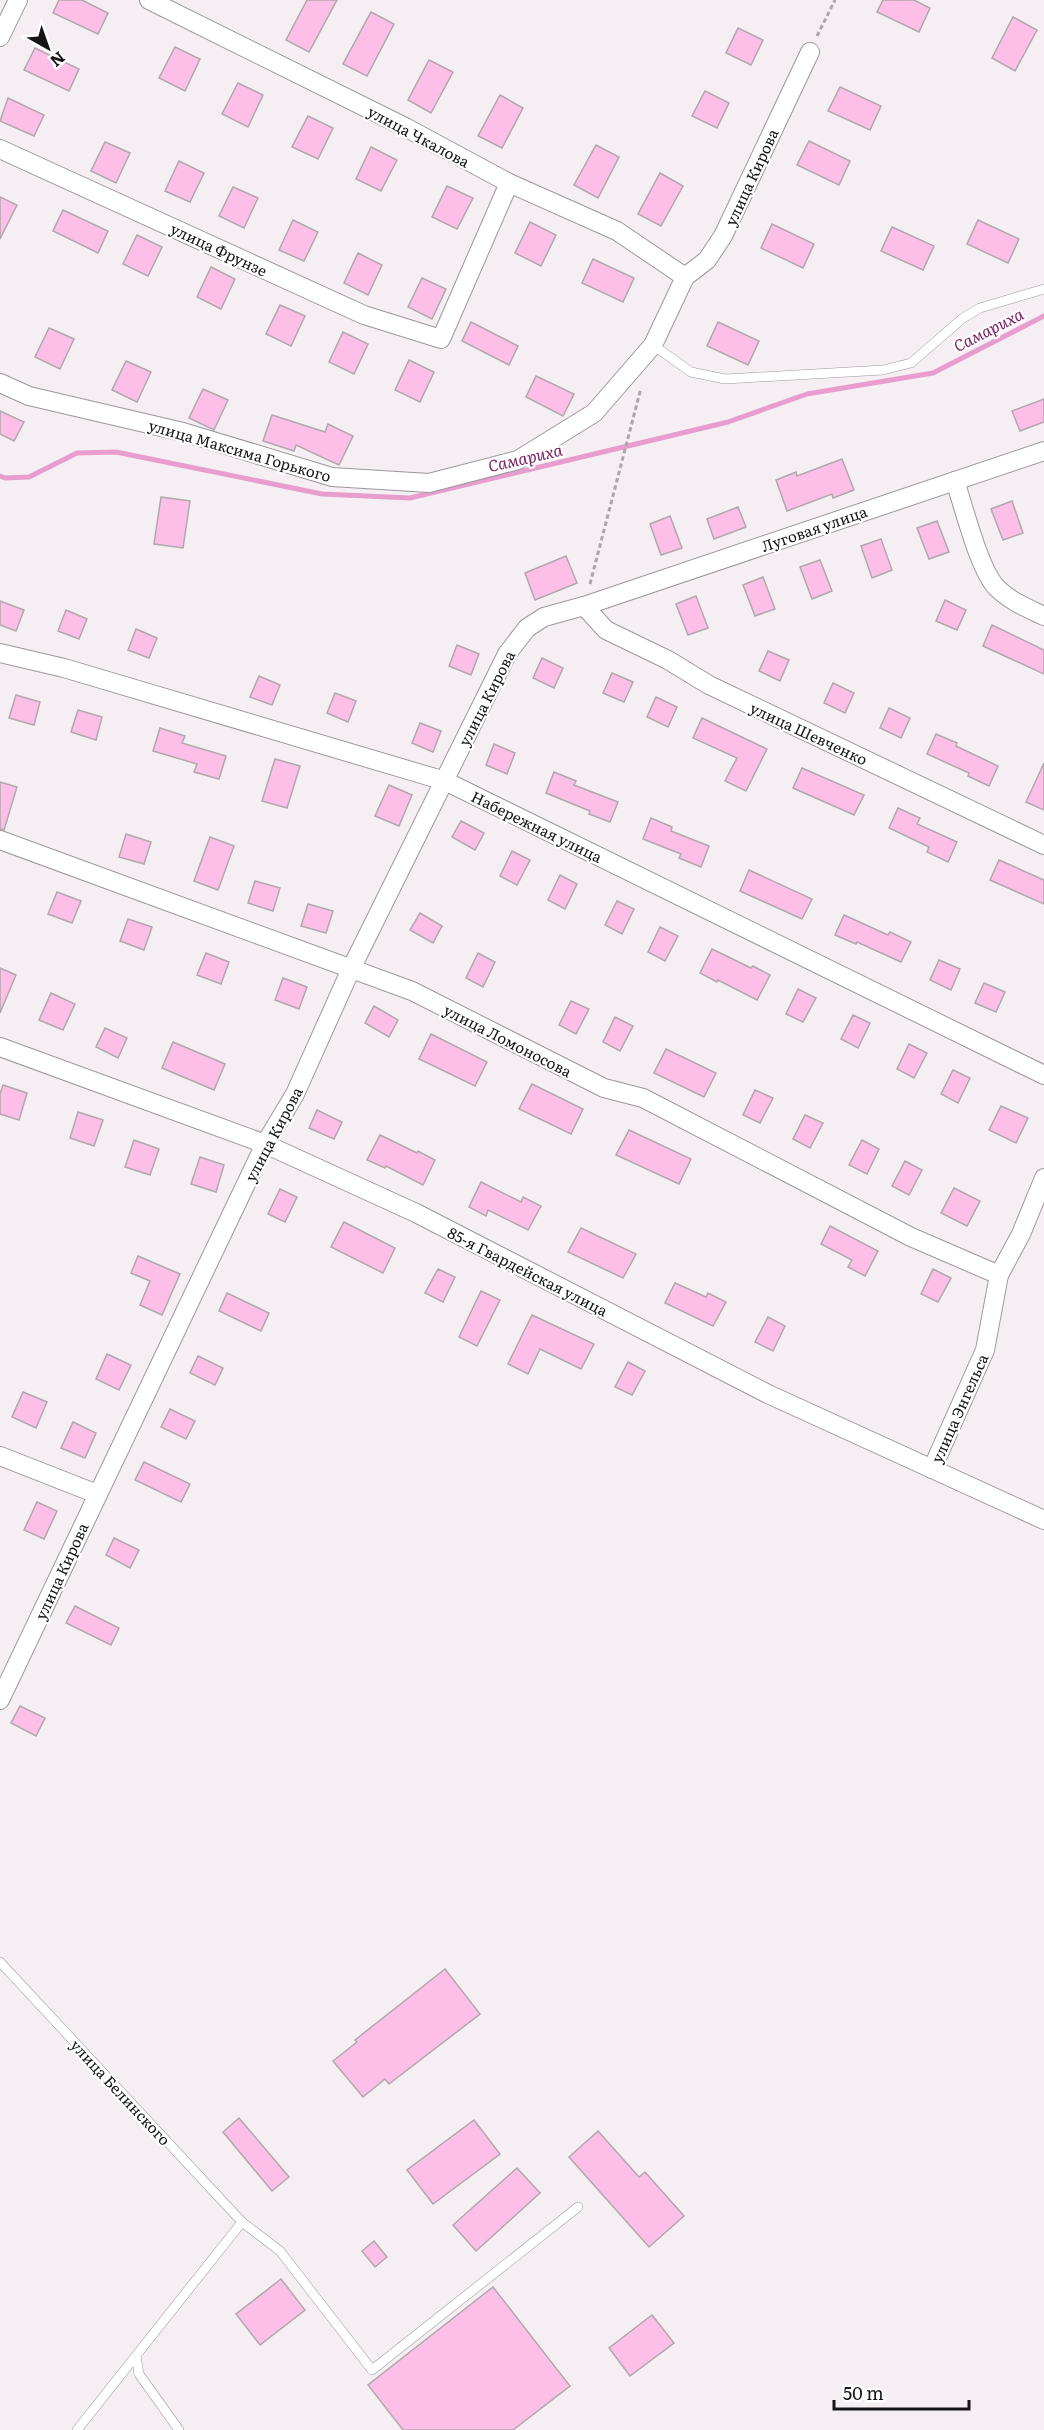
<svg xmlns="http://www.w3.org/2000/svg" width="1044" height="2430" font-family="Literata,serif">
	<style>
		.lines { fill: none; stroke-linecap: round; stroke-linejoin: round }
		.stream { stroke: #e89dcf; stroke-width: 5 }
		.building { fill: #fdbfe8; stroke: #afa8ac; stroke-width: 1.5 }
		.service-casing { stroke: #9d979b; stroke-width: 10 }
		.minor-casing { stroke: #9d979b; stroke-width: 20 }
		.path { stroke: #aba6a9; stroke-width: 3; stroke-dasharray: 4.5 3; stroke-linecap: butt }
		.service { stroke: #fff; stroke-width: 9 }
		.minor { stroke: #fff; stroke-width: 18 }
		.labels { text-anchor: middle; dominant-baseline: central; stroke-width: 4.5; stroke-linejoin: round; paint-order: stroke }
		.street-label { font-size: 15px; fill: #171416; stroke: #fff }
		.water-label { font-size: 16px; font-style: italic; fill: #7a2464; stroke: #fff }
	</style>
	<rect width="100%" height="100%" fill="#f5eff3"/>
	<g class="lines">
		<polyline class="stream" points="0,476 5,478 29,477 77,453 116,452 322,494 410,498 728,422 807,394 933,373 1044,316"/>
	</g>
	<g class="building">
		<polygon points="59,0 82,0 108,13 98,34 53,13"/>
		<polygon points="307,0 337,0 309,52 286,40"/>
		<polygon points="883,0 914,0 930,8 919,32 877,12"/>
		<polygon points="371,12 394,24 367,76 343,64"/>
		<polygon points="1013,17 1037,30 1015,71 992,58"/>
		<polygon points="738,28 763,40 751,65 726,53"/>
		<polygon points="175,47 200,59 185,91 159,78"/>
		<polygon points="35,48 79,69 69,91 24,70"/>
		<polygon points="429,60 453,72 431,113 408,100"/>
		<polygon points="238,83 263,95 248,127 222,114"/>
		<polygon points="840,87 881,106 870,130 828,111"/>
		<polygon points="705,91 729,103 717,128 692,116"/>
		<polygon points="500,95 523,108 502,148 478,136"/>
		<polygon points="8,98 44,115 34,136 0,121"/>
		<polygon points="308,116 333,128 318,159 292,147"/>
		<polygon points="809,141 850,161 839,185 797,165"/>
		<polygon points="105,142 130,153 116,183 91,171"/>
		<polygon points="596,145 619,157 598,198 574,185"/>
		<polygon points="371,147 397,160 381,191 356,179"/>
		<polygon points="179,161 204,173 190,202 165,191"/>
		<polygon points="660,173 683,186 661,226 638,214"/>
		<polygon points="447,186 473,198 457,229 432,217"/>
		<polygon points="233,187 258,198 244,228 219,216"/>
		<polygon points="0,197 17,205 0,239"/>
		<polygon points="63,210 108,231 98,253 53,231"/>
		<polygon points="293,220 318,232 304,261 279,250"/>
		<polygon points="978,220 1019,239 1008,263 967,244"/>
		<polygon points="530,222 556,235 541,266 515,253"/>
		<polygon points="772,224 814,244 803,268 761,248"/>
		<polygon points="892,227 934,246 923,270 881,251"/>
		<polygon points="137,235 162,247 148,276 123,264"/>
		<polygon points="358,253 382,265 368,295 344,283"/>
		<polygon points="593,259 634,278 623,302 582,283"/>
		<polygon points="211,267 235,279 221,309 197,297"/>
		<polygon points="422,278 446,289 432,319 408,307"/>
		<polygon points="280,305 305,316 291,346 266,334"/>
		<polygon points="471,322 518,346 509,365 462,341"/>
		<polygon points="718,322 759,341 748,365 707,346"/>
		<polygon points="49,328 74,339 60,369 35,357"/>
		<polygon points="343,332 368,344 354,374 329,362"/>
		<polygon points="409,360 434,372 420,402 395,390"/>
		<polygon points="126,361 151,372 137,402 112,390"/>
		<polygon points="536,376 574,394 563,416 526,397"/>
		<polygon points="203,389 228,400 214,430 189,418"/>
		<polygon points="1044,399 1044,422 1020,431 1012,411"/>
		<polygon points="0,411 24,422 14,441 0,434"/>
		<polygon points="272,415 325,432 328,424 353,436 339,465 296,445 294,451 263,441"/>
		<polygon points="842,459 854,490 833,498 832,494 787,511 776,480 796,472 797,476"/>
		<polygon points="161,497 190,501 183,548 154,544"/>
		<polygon points="1012,501 1023,533 1003,540 991,509"/>
		<polygon points="738,507 746,527 714,539 707,519"/>
		<polygon points="670,516 682,548 661,555 650,524"/>
		<polygon points="937,521 949,552 929,559 917,528"/>
		<polygon points="881,539 892,570 872,578 861,546"/>
		<polygon points="566,556 577,583 535,600 525,573"/>
		<polygon points="820,560 832,591 812,599 800,567"/>
		<polygon points="763,577 775,609 755,616 743,585"/>
		<polygon points="696,596 708,628 688,635 676,604"/>
		<polygon points="945,600 966,610 957,630 936,621"/>
		<polygon points="0,601 24,610 16,631 0,625"/>
		<polygon points="66,610 87,619 79,639 58,631"/>
		<polygon points="992,625 1044,650 1044,674 983,646"/>
		<polygon points="136,629 157,638 149,658 128,650"/>
		<polygon points="457,645 479,654 471,675 449,666"/>
		<polygon points="768,651 789,660 780,681 759,671"/>
		<polygon points="542,658 563,668 554,688 533,678"/>
		<polygon points="612,673 633,682 624,702 603,693"/>
		<polygon points="259,676 280,685 272,705 250,697"/>
		<polygon points="833,683 854,693 845,713 824,703"/>
		<polygon points="335,693 356,701 348,722 327,713"/>
		<polygon points="16,695 40,702 34,725 9,718"/>
		<polygon points="656,697 677,707 668,727 647,717"/>
		<polygon points="889,708 910,718 901,738 880,728"/>
		<polygon points="78,710 102,717 96,740 71,732"/>
		<polygon points="702,718 767,749 746,791 725,781 737,758 693,738"/>
		<polygon points="420,723 441,731 433,752 412,743"/>
		<polygon points="160,728 185,736 182,743 226,756 219,779 194,772 197,764 153,751"/>
		<polygon points="936,734 957,743 956,746 998,766 989,786 968,776 969,773 927,754"/>
		<polygon points="494,744 515,753 507,774 486,765"/>
		<polygon points="275,759 300,766 287,808 262,801"/>
		<polygon points="1044,763 1044,810 1026,802"/>
		<polygon points="802,768 864,795 854,815 793,788"/>
		<polygon points="554,772 576,781 574,785 618,802 610,822 589,814 590,811 546,793"/>
		<polygon points="0,782 17,787 4,830 0,829"/>
		<polygon points="389,785 412,795 399,826 375,816"/>
		<polygon points="898,808 920,818 917,824 957,842 948,862 927,852 929,847 889,828"/>
		<polygon points="651,818 672,827 671,831 709,846 701,867 679,858 681,854 643,839"/>
		<polygon points="461,821 484,833 475,850 452,837"/>
		<polygon points="126,834 151,842 144,864 119,857"/>
		<polygon points="210,837 234,846 218,890 194,881"/>
		<polygon points="512,851 530,860 517,885 500,876"/>
		<polygon points="999,860 1044,880 1044,904 990,880"/>
		<polygon points="749,870 812,899 802,919 740,891"/>
		<polygon points="560,875 577,884 565,909 548,900"/>
		<polygon points="255,881 280,888 273,911 248,903"/>
		<polygon points="57,892 81,901 72,923 48,914"/>
		<polygon points="617,901 634,909 622,934 605,925"/>
		<polygon points="308,904 333,911 326,933 301,926"/>
		<polygon points="420,913 442,926 433,943 410,930"/>
		<polygon points="844,915 888,935 890,932 911,942 901,962 857,942 856,944 835,935"/>
		<polygon points="128,919 152,927 144,950 120,941"/>
		<polygon points="660,927 678,936 665,961 648,952"/>
		<polygon points="712,949 751,968 753,966 770,975 757,1000 718,980 717,982 700,973"/>
		<polygon points="206,953 229,962 221,984 197,975"/>
		<polygon points="478,953 495,962 483,987 466,978"/>
		<polygon points="939,960 960,969 951,990 930,980"/>
		<polygon points="0,968 16,975 0,1013"/>
		<polygon points="283,978 307,987 299,1009 275,1000"/>
		<polygon points="984,983 1005,992 996,1012 975,1003"/>
		<polygon points="798,989 816,998 803,1022 786,1014"/>
		<polygon points="51,993 75,1004 63,1030 39,1020"/>
		<polygon points="571,1001 589,1009 576,1034 559,1025"/>
		<polygon points="374,1006 398,1020 389,1037 365,1023"/>
		<polygon points="853,1015 870,1023 858,1048 841,1039"/>
		<polygon points="615,1017 633,1026 620,1051 603,1042"/>
		<polygon points="105,1028 127,1038 118,1058 96,1047"/>
		<polygon points="431,1034 487,1062 475,1086 419,1059"/>
		<polygon points="173,1042 225,1064 214,1090 162,1068"/>
		<polygon points="909,1044 927,1053 914,1078 897,1069"/>
		<polygon points="666,1049 716,1073 704,1097 654,1073"/>
		<polygon points="953,1070 970,1078 958,1103 941,1094"/>
		<polygon points="532,1084 583,1109 571,1134 519,1109"/>
		<polygon points="3,1085 27,1093 19,1120 0,1114 0,1094"/>
		<polygon points="755,1090 773,1098 760,1123 743,1115"/>
		<polygon points="1001,1106 1028,1118 1016,1143 989,1130"/>
		<polygon points="317,1110 342,1122 334,1139 309,1128"/>
		<polygon points="78,1112 103,1120 94,1146 70,1138"/>
		<polygon points="805,1115 823,1123 810,1148 793,1139"/>
		<polygon points="629,1130 691,1159 679,1184 616,1155"/>
		<polygon points="380,1135 417,1153 418,1151 435,1160 423,1185 386,1166 385,1168 367,1160"/>
		<polygon points="134,1140 159,1149 150,1175 125,1167"/>
		<polygon points="862,1140 879,1149 867,1174 849,1165"/>
		<polygon points="200,1157 224,1165 216,1192 191,1184"/>
		<polygon points="905,1161 922,1170 909,1195 892,1186"/>
		<polygon points="481,1182 521,1202 523,1197 541,1206 528,1230 488,1210 486,1216 469,1207"/>
		<polygon points="954,1188 980,1201 967,1226 941,1213"/>
		<polygon points="280,1189 297,1197 285,1222 268,1214"/>
		<polygon points="344,1222 395,1248 383,1273 331,1247"/>
		<polygon points="830,1226 878,1251 865,1276 848,1267 852,1260 821,1244"/>
		<polygon points="581,1228 636,1254 623,1278 568,1252"/>
		<polygon points="138,1256 180,1274 162,1315 140,1305 150,1281 131,1273"/>
		<polygon points="438,1269 455,1277 443,1302 425,1293"/>
		<polygon points="933,1269 951,1278 938,1302 921,1294"/>
		<polygon points="675,1283 706,1297 708,1293 726,1302 713,1326 665,1303"/>
		<polygon points="481,1291 500,1300 477,1346 459,1337"/>
		<polygon points="227,1293 269,1313 261,1331 219,1311"/>
		<polygon points="532,1315 594,1344 581,1369 540,1349 528,1374 508,1364"/>
		<polygon points="768,1317 785,1326 773,1351 755,1342"/>
		<polygon points="107,1354 131,1365 119,1390 96,1379"/>
		<polygon points="198,1356 223,1368 215,1385 190,1373"/>
		<polygon points="628,1362 645,1371 632,1395 615,1387"/>
		<polygon points="23,1392 47,1402 36,1428 12,1417"/>
		<polygon points="170,1409 195,1421 186,1439 161,1427"/>
		<polygon points="73,1422 96,1433 85,1458 61,1448"/>
		<polygon points="144,1462 190,1484 181,1502 135,1480"/>
		<polygon points="37,1502 57,1511 44,1539 24,1530"/>
		<polygon points="114,1538 139,1550 130,1568 106,1555"/>
		<polygon points="75,1606 119,1628 111,1645 66,1623"/>
		<polygon points="20,1706 45,1718 36,1736 11,1723"/>
		<polygon points="445,1969 480,2014 389,2084 385,2079 363,2097 333,2061 357,2042 355,2040"/>
		<polygon points="239,2118 289,2177 272,2191 223,2132"/>
		<polygon points="474,2120 500,2154 433,2204 407,2170"/>
		<polygon points="598,2131 639,2177 645,2172 684,2216 649,2247 569,2157"/>
		<polygon points="517,2168 540,2193 476,2251 453,2225"/>
		<polygon points="374,2241 387,2257 375,2267 362,2251"/>
		<polygon points="281,2279 305,2310 260,2345 236,2314"/>
		<polygon points="493,2287 570,2386 513,2430 403,2430 368,2385"/>
		<polygon points="652,2315 674,2343 630,2376 609,2348"/>
	</g>
	<g class="lines">
		<g class="service-casing">
			<g id="service">
				<polyline points="653,345 691,372 725,379 883,370 911,363 963,318 980,308 1044,289"/>
				<polyline points="0,1962 242,2222 280,2251 372,2370 578,2207"/>
				<polyline points="136,2356 139,2374 179,2430"/>
				<polyline points="77,2430 242,2222"/>
			</g>
		</g>
		<g class="minor-casing">
			<g id="minor">
				<polyline points="149,0 405,127 509,183 617,231 685,277"/>
				<polyline points="0,37 18,0"/>
				<polyline points="0,149 364,315 441,339 509,183"/>
				<polyline points="0,383 29,396 183,432 332,477 429,483 518,460 594,413 653,345 685,277 707,260 723,236 810,52"/>
				<path d="M 955,481 C 964,507 979,570 997,588 C 1010,601 1027,608 1044,616"/>
				<polyline points="584,606 606,630 668,660 709,685 1044,845"/>
				<polyline points="0,653 64,668 445,781 1044,1075"/>
				<polyline points="0,840 412,991 604,1088 643,1098 911,1237 999,1275"/>
				<polyline points="0,1047 265,1144 416,1213 768,1394 1044,1520"/>
				<polyline points="0,1456 97,1494"/>
				<polyline points="932,1469 985,1350 999,1275 1021,1234 1044,1178"/>
				<polyline points="0,1700 265,1144 295,1094 351,969 507,654 527,628 544,617 584,606 1044,451"/>
			</g>
		</g>
		<g class="path">
			<polyline points="817,36 835,0"/>
			<polyline points="590,584 641,388"/>
		</g>
		<use href="#service" class="service"/>
		<use href="#minor" class="minor"/>
	</g>
	<g class="labels">
		<g class="street-label">
			<text transform="translate(419 136) rotate(28)">улица Чкалова</text>
			<text transform="translate(751 177) rotate(-65)">улица Кирова</text>
			<text transform="translate(219 249) rotate(25)">улица Фрунзе</text>
			<text transform="translate(240 450) rotate(16)">улица Максима Горького</text>
			<text transform="translate(814 528) rotate(-19)">Луговая улица</text>
			<text transform="translate(486 698) rotate(-63)">улица Кирова</text>
			<text transform="translate(809 733) rotate(25)">улица Шевченко</text>
			<text transform="translate(537 826) rotate(26)">Набережная улица</text>
			<text transform="translate(508 1040) rotate(27)">улица Ломоносова</text>
			<text transform="translate(273 1134) rotate(-62)">улица Кирова</text>
			<text transform="translate(528 1271) rotate(27)">85-я Гвардейская улица</text>
			<text transform="translate(959 1408) rotate(-66)">улица Энгельса</text>
			<text transform="translate(61 1571) rotate(-65)">улица Кирова</text>
			<text transform="translate(121 2092) rotate(47)">улица Белинского</text>
		</g>
		<g class="water-label">
			<text transform="translate(988 329) rotate(-27)">Самариха</text>
			<text transform="translate(525 457) rotate(-13)">Самариха</text>
		</g>
	</g>
	<g transform="translate(48 48) rotate(140)" stroke="#ffffff" stroke-width="4.5" paint-order="stroke">
	<path d="M0-4.5L10 22L0 15L-10 22Z" fill="#171416"/>
	<text y="-9" font-size="16" font-weight="bold" text-anchor="middle" fill="#171416">N</text>
	</g>
	<path d="M834 2400v9h135v-9" fill="none" stroke="#171416" stroke-width="3"/>
	<text x="843" y="2400" font-size="18" fill="#171416" stroke="#ffffff" stroke-width="4.5" paint-order="stroke">50 m</text>
</svg>
